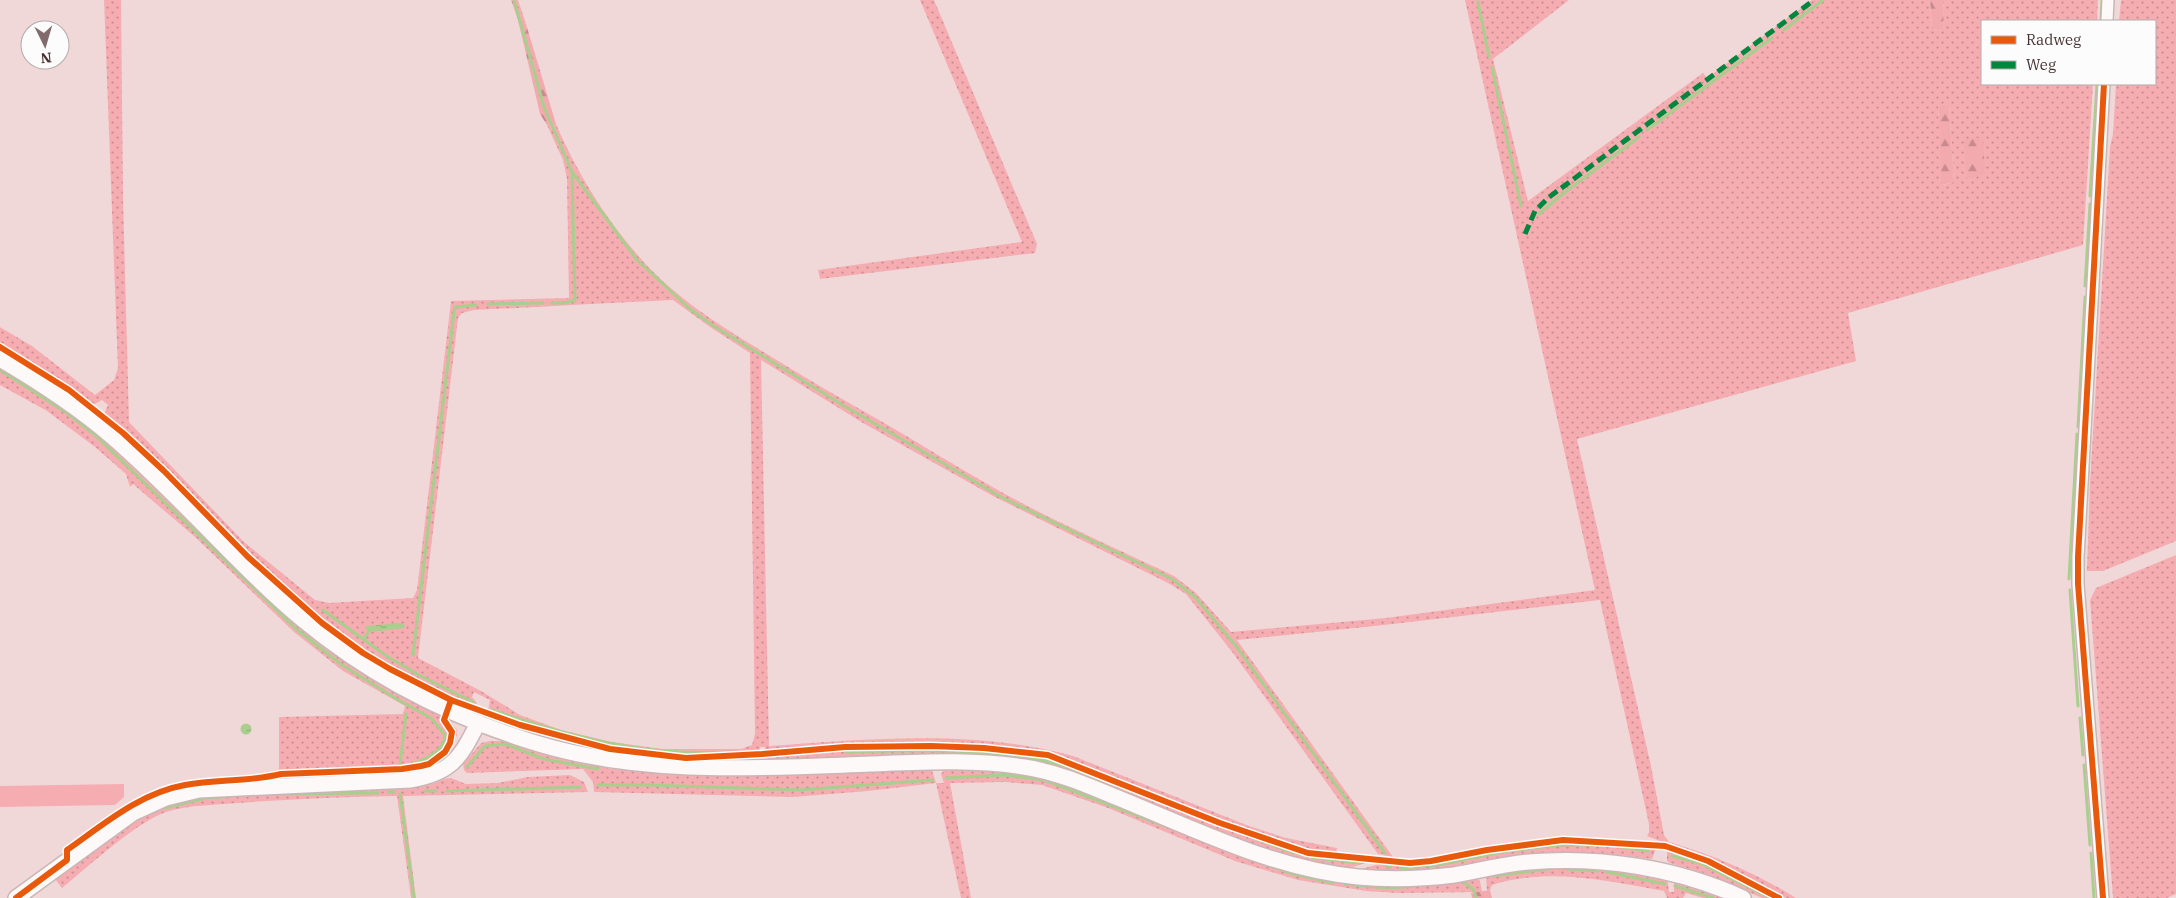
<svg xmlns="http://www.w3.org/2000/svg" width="2176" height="898" font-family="'IBM Plex Serif',serif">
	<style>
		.grass { fill: url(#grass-dots); fill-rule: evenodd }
		.forest { fill: url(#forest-firs) }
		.garden { fill: #f6adb2 }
		.water { fill: url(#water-ripples) }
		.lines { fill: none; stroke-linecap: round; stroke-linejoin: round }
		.stream { stroke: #aace8d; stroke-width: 3 }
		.minor-casing { stroke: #cab6b7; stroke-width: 14 }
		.major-casing { stroke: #cab6b7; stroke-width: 18 }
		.minor { stroke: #fdf9f9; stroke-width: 11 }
		.major { stroke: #fdf9f9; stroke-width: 15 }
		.quiet { stroke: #00873e; stroke-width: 5; stroke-dasharray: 10 5; stroke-linecap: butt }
		.cycleway-casing { stroke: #fcfcfc; stroke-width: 9 }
		.cycleway { stroke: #e8590c; stroke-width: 6 }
	</style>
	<defs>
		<pattern id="grass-dots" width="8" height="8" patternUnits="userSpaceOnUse" patternTransform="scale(1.25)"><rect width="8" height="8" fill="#f6adb2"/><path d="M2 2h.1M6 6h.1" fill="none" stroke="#c98d91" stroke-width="1.8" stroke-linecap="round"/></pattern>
		<pattern id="forest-firs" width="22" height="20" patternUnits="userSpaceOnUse" patternTransform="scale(1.25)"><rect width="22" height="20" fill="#f3aaaf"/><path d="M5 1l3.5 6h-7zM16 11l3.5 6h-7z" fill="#c78b8f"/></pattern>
		<pattern id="water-ripples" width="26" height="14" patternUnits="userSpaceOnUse" patternTransform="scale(1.25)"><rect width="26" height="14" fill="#aace8d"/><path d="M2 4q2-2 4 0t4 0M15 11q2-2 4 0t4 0" fill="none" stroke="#94b17a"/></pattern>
	</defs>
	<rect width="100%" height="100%" fill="#f0d8d9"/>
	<g class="grass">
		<path d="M 104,0 L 121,0 L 123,198 L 129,422 L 244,542 L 315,600 L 329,603 L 413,598 L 417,590 L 451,301 L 569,298 L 567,179 L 563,160 L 547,125 L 556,124 C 577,173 606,220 642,260 C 674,296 716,323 757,348 C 797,373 838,397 879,420 C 926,447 971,476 1018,501 C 1069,528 1122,551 1174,576 L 1196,593 L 1231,632 L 1386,618 L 1595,590 L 1465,0 L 1569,0 L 1493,59 L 1528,201 L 1703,73 L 1707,78 L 1812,0 L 1930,0 L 1932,29 L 1944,31 L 1943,0 L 2098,0 L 2097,21 L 1982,21 L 1982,84 L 2093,84 L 2083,245 L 1848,313 L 1856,361 L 1577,439 L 1651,766 L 1664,835 L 1669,842 C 1713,855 1756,873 1796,898 L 1786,898 L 1712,861 L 1647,836 L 1649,832 L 1649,824 L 1600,600 L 1384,625 L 1237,640 L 1393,857 L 1378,854 L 1233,653 L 1186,594 L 1168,583 L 993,496 L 863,423 L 761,360 L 769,746 C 870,739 975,729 1073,756 L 1249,826 L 1286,838 L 1337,848 L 1336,853 L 1313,850 L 1247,830 L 1047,753 L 958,744 L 846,745 L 765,751 L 765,747 L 760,747 L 759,753 C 735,754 710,757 686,756 C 618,753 551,735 488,712 L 490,700 L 474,692 L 472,697 L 477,703 L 475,706 C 321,652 222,517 104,414 L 108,405 L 102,400 L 93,405 L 70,388 L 0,344 L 0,327 L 32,346 L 95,395 L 114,380 L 118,368 ZM 1938,106 L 1949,106 L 1954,182 L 1943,185 ZM 673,300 L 710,327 L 750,353 L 755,734 L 752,745 L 741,749 L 662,749 L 612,742 L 561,730 L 520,715 L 481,691 L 418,658 L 458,318 L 462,313 L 474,310 C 541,307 607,303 673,300 Z"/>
		<polygon points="511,0 518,0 526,24 518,20"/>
		<polygon points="920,0 934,0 1037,244 1035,253 820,279 818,270 1022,242"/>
		<polygon points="2121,0 2176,0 2176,541 2103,571 2087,571 2090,484 2110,147 2113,134 2116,84 2155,84 2155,21 2119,21"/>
		<polygon points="0,366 86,422 380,683 451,722 457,730 457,735 450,753 438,764 412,774 267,781 267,775 279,771 279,717 403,714 405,706 343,671 294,632 194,536 133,484 130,487 126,474 95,447 47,411 0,385"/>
		<polygon points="2176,555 2176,894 2167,898 2113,898 2090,600 2096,588"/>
		<polygon points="490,741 502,741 563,759 612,769 663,773 931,767 936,783 944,783 941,774 946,768 981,768 1045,778 1299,872 1475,876 1480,881 1482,892 1398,893 1366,891 1298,880 1235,861 1108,808 1042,785 1005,782 950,783 971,898 961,898 936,783 868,791 793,797 594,792 593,782 583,769 467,773 464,770 463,764 481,743"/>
		<polygon points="957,748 1048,758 1219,824 1305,854 1372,861 1343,870 1273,853 1147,802 1039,764 770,762 766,755 845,749"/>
		<path d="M 570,775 L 584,782 L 588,792 L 403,796 L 416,898 L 411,898 L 397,796 C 343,797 291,799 237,803 C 214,805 188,805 166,812 C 134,824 89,866 62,888 L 55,879 L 127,825 L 146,813 L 191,797 L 403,788 L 432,784 L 444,779 L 451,778 L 466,784 L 498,783 L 528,777 Z"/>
		<polygon points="1588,841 1657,846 1652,859 1612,854 1567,853 1431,871 1360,872 1361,869 1383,863 1410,865 1431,863 1526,845"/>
		<polygon points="1667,848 1713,864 1777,898 1762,898 1710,875 1670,863 1667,861"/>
		<path d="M 1563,864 L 1667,875 L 1669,892 L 1674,892 L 1674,882 L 1735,898 L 1703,898 L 1686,893 L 1683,898 L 1667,898 L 1664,891 C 1609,881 1547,867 1492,885 L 1490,890 L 1487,891 L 1486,876 L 1493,872 Z"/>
	</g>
	<g class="forest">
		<polygon points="1930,0 1943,0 1944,31 1932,29"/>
		<polygon points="518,20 526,24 556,124 547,125 540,114"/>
		<polygon points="1949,105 1954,182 1942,185 1938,106"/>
		<polygon points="1983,137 1985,174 1967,179 1964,140"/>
		<polygon points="1490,890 1492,898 1472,898 1471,893"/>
	</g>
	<polygon class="garden" points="124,784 124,797 115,805 0,807 0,786"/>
	<g class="water">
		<polygon points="399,623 405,625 404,628 371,632 365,628 366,626"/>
		<circle cx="246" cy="729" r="5.5"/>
	</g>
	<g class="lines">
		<g class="stream">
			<polyline points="514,0 544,107 572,172 575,300 565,303 552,303"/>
			<polyline points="1478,2 1489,57"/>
			<polyline points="2101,21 2102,0"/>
			<polyline points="1784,30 1823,0"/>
			<polyline points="1492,67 1521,206"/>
			<polyline points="1647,130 1772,38"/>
			<polyline points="572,172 637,260 690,309 712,325 846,407 1003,498 1172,579 1195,597 1236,646 1385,853"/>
			<polyline points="2090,196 2097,84"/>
			<polyline points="1539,214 1564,193 1639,137"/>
			<polyline points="2085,286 2090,204"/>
			<polyline points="488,304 543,303"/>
			<path d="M 0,370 L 67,413 L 95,435 L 296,629 L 342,665 L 400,701 L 431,718 L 445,735 C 446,750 426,759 413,764"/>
			<polyline points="2078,427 2085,297"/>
			<polyline points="2069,579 2077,434"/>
			<polyline points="2070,590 2078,706"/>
			<polyline points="323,610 388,657 419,675 473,702"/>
			<polyline points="364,639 370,629"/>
			<polyline points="413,655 454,312 455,307 476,305"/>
			<path d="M 492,710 C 574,738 646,757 733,752"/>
			<polyline points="2080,718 2083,755"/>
			<path d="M 846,752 C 920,750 995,747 1066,766 L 1286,850 L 1316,858 L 1360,863"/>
			<polyline points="400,765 406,714"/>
			<polyline points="2084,765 2090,845"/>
			<polyline points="467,767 485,746 505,744 544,759 598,769"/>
			<polyline points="946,778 1003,775 1044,780 1165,826"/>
			<polyline points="598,785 648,785 800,790 933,780"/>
			<polyline points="425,791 436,791"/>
			<polyline points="447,791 580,787"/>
			<polyline points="388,792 394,792"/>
			<polyline points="279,794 378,793"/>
			<polyline points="400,794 414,898"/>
			<polyline points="165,808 206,798 231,796"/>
			<polyline points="2091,853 2094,898"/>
			<polyline points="1236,854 1293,874 1333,883"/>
			<polyline points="1672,856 1700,863 1771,898"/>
			<polyline points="1387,866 1391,867"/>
			<polyline points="1401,868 1437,865 1501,852 1558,845 1609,845 1648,851"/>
			<polyline points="1607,872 1665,884"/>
			<polyline points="1494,876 1555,868 1598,871"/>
			<polyline points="1462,881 1474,890 1476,898"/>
			<polyline points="1345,884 1386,888"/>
			<polyline points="1675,886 1713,898"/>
			<polyline points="1390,888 1454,882"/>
		</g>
		<g class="minor-casing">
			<g id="minor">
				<polyline points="2107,21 2108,0"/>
				<polyline points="2103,898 2078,584 2078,557 2104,84"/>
			</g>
		</g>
		<g class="major-casing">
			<g id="major">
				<path d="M 0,359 C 39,382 76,406 110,435 C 178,493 235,563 303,620 C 373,678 452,718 539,744 C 646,776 760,768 871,764 C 922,762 973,759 1024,767 C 1058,772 1091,787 1123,800 C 1199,831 1275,869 1358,877 C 1390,880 1422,879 1454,875 C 1479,871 1503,864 1529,862 C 1602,856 1677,868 1743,898"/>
				<path d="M 16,898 L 133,813 L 166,798 L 199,790 L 410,780 C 451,773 460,759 478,723"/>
			</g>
		</g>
		<use href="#minor" class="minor"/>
		<use href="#major" class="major"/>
		<polyline class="quiet" points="1525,234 1535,211 1548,198 1814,0"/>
		<g class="cycleway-casing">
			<g id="cycleway">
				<polyline points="0,347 69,390 123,433 164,471 248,557 322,623 363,653 390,669 451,700 520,725 610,749 686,758 762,754 845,747 931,746 984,748 1048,755 1220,823 1308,853 1410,863 1431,861 1487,850 1563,840 1665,846 1708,861 1779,898"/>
				<path d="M 16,898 L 67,860 L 67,850 C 104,824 140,793 185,785 C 217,779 249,782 281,774 L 402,769 L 421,766 L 429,764 L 445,752 L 450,743 L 452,732 L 444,720 L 451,700"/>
				<polyline points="2103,898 2078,584 2078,557 2104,84"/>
			</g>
		</g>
		<use href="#cycleway" class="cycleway"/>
	</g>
	<rect x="1981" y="20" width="175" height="65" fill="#fcfcfc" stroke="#b4abab"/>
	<rect x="1991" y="36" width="25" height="8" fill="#e8590c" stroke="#b4abab"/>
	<text x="2026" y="45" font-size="15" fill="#473132">Radweg</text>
	<rect x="1991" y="61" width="25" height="8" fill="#00873e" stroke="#b4abab"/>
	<text x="2026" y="70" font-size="15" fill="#473132">Weg</text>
	<g transform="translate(45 45) rotate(175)"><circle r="24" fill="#fcfcfc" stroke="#b4abab"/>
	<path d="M0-4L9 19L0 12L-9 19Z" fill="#826b6c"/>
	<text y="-8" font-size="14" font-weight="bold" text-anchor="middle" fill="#473132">N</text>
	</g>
</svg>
